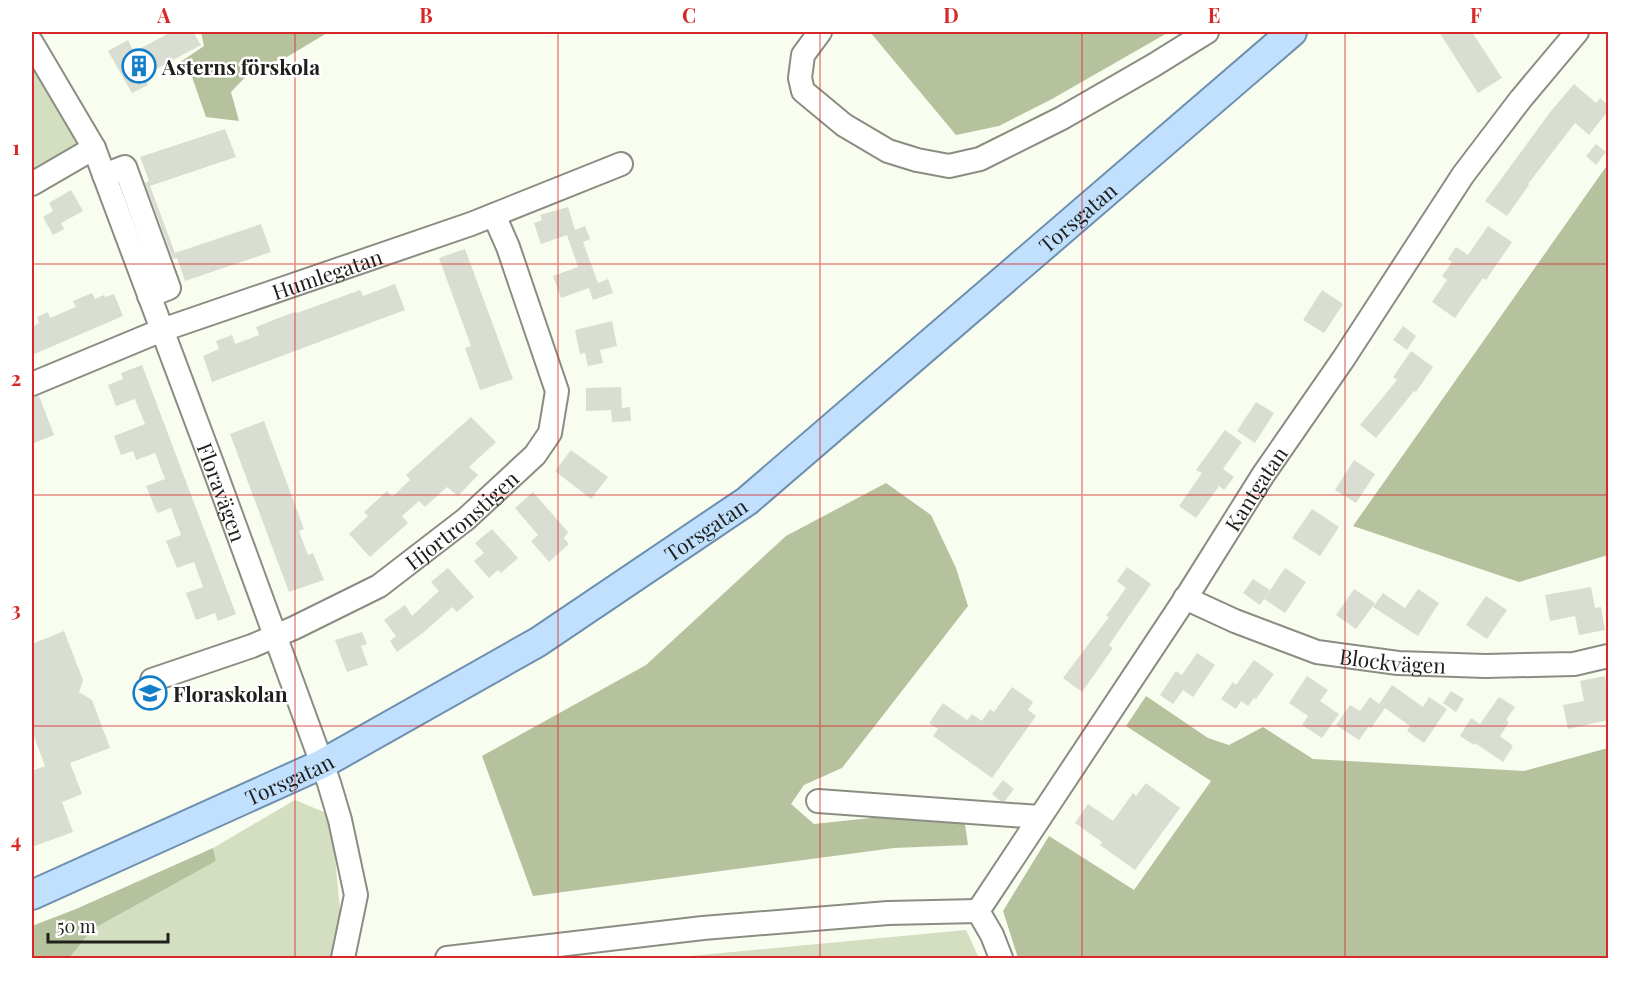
<svg xmlns="http://www.w3.org/2000/svg" width="1640" height="990" font-family="'Playfair Display',serif">
	<style>
		.green { fill: #d4dec0 }
		.forest { fill: #b6c29d }
		.building { fill: #daded2 }
		.lines { fill: none; stroke-linecap: round; stroke-linejoin: round }
		.minor-casing { stroke: #8a8e82; stroke-width: 26 }
		.major-casing { stroke: #6d90af; stroke-width: 32 }
		.minor { stroke: #fff; stroke-width: 22 }
		.major { stroke: #c1e0fe; stroke-width: 28 }
		.grid { fill: none; stroke: #d62828; stroke-width: 1.5; stroke-opacity: 0.55 }
		.labels { text-anchor: middle; dominant-baseline: central; stroke-width: 5; stroke-linejoin: round; paint-order: stroke }
		.poi-label { font-size: 21px; font-weight: bold; fill: #20211d; stroke: #fff; text-anchor: start }
		.street-label { font-size: 21px; fill: #20211d; stroke: #fff }
		.neatline { fill: none; stroke: #d62828; stroke-width: 2 }
		.grid-label { font-size: 20px; text-anchor: middle; font-weight: bold; fill: #d62828 }
	</style>
	<rect width="100%" height="100%" fill="#f8fdf0"/>
	<g class="green">
		<polygon points="32,45 94,148 32,184"/>
		<polygon points="295,800 331,815 342,931 331,958 69,958 93,929 216,861 213,848"/>
		<polygon points="966,930 979,958 669,958"/>
	</g>
	<g class="forest">
		<polygon points="201,32 326,32 327,33 282,60 258,64 231,92 239,121 206,117 192,77 178,75 173,67 204,46"/>
		<polygon points="870,32 1169,32 1052,99 999,126 956,135"/>
		<polygon points="1608,164 1608,555 1519,582 1353,526"/>
		<polygon points="886,483 931,515 956,568 968,606 842,768 804,785 791,804 814,824 890,816 964,818 968,845 894,848 533,896 482,756 646,665 786,536"/>
		<polygon points="1146,696 1208,738 1229,745 1263,727 1313,759 1524,771 1608,748 1608,958 1018,958 1003,911 1049,836 1134,890 1211,781 1126,726"/>
		<polygon points="213,848 216,861 93,929 69,958 32,958 32,926 76,909"/>
	</g>
	<g class="building">
		<polygon points="171,32 193,32 201,45 147,74 144,77 148,85 132,93 108,51 128,40 134,52"/>
		<polygon points="1439,32 1472,32 1502,78 1478,93"/>
		<polygon points="1574,84 1596,103 1600,98 1608,105 1608,111 1589,135 1575,123 1528,184 1529,185 1507,216 1485,201 1551,111"/>
		<polygon points="225,129 236,157 150,186 175,253 261,224 271,252 185,281 177,258 173,259 145,183 149,181 140,157"/>
		<polygon points="1596,144 1606,152 1596,165 1586,156"/>
		<polygon points="71,190 83,211 61,223 64,229 53,235 43,217 53,211 49,203"/>
		<polygon points="568,207 575,230 585,226 590,239 583,242 598,283 608,279 613,293 593,300 589,288 561,298 553,276 578,267 567,235 541,244 534,223 542,220 540,215"/>
		<polygon points="1488,226 1512,242 1486,280 1483,278 1455,318 1432,302 1447,280 1442,276 1452,262 1448,259 1456,247 1468,255"/>
		<polygon points="465,249 513,379 480,390 465,348 471,346 439,258"/>
		<polygon points="395,284 405,310 212,382 203,356 219,349 216,341 232,335 235,344 259,335 256,327 286,315 296,312 297,313 360,290 363,296"/>
		<polygon points="1322,290 1343,304 1324,333 1303,320"/>
		<polygon points="92,293 95,299 104,295 105,297 114,294 123,316 32,355 32,327 39,323 37,317 48,312 50,318 76,307 73,301"/>
		<polygon points="612,321 617,346 600,350 603,363 588,366 585,353 580,354 575,330"/>
		<polygon points="1403,326 1416,336 1407,350 1393,340"/>
		<polygon points="1411,351 1433,367 1416,392 1414,391 1376,438 1360,425 1397,380 1393,377"/>
		<polygon points="142,365 236,614 218,621 215,613 196,620 186,593 203,587 194,562 177,568 166,541 181,535 171,508 157,513 146,486 165,479 155,453 136,460 133,451 121,455 114,436 145,424 135,399 116,406 108,385 123,379 121,373"/>
		<polygon points="621,387 622,408 630,407 631,421 612,422 611,410 586,411 586,388"/>
		<polygon points="39,396 54,435 32,444 32,397"/>
		<polygon points="1256,402 1274,413 1255,443 1237,431"/>
		<polygon points="471,417 496,442 469,467 478,475 458,496 447,487 425,507 419,501 402,516 408,523 370,557 349,534 368,516 364,512 387,491 392,497 410,480 406,475"/>
		<polygon points="264,421 304,529 299,531 308,555 313,553 324,580 289,592 230,434"/>
		<polygon points="1225,430 1242,442 1223,469 1234,477 1224,490 1219,486 1196,518 1179,506 1202,473 1196,470"/>
		<polygon points="571,450 608,477 591,499 555,471"/>
		<polygon points="1354,460 1375,474 1356,503 1335,490"/>
		<polygon points="533,492 568,532 564,538 569,544 549,562 531,541 538,535 515,508"/>
		<polygon points="1312,509 1339,527 1320,556 1292,538"/>
		<polygon points="492,529 518,558 501,573 498,570 489,578 474,561 484,553 475,543"/>
		<polygon points="1127,567 1151,584 1109,645 1113,648 1082,692 1063,678 1109,617 1106,616 1126,588 1117,581"/>
		<polygon points="448,568 474,597 457,612 452,607 424,632 397,652 390,641 396,636 384,620 405,605 412,616 439,591 431,582"/>
		<polygon points="1285,568 1306,582 1285,613 1264,599"/>
		<polygon points="1253,579 1270,590 1260,605 1243,593"/>
		<polygon points="1591,587 1595,608 1601,607 1605,630 1579,635 1575,616 1550,621 1545,595"/>
		<polygon points="1354,589 1375,603 1356,629 1336,615"/>
		<polygon points="1418,589 1439,603 1418,636 1373,607 1383,593 1405,608"/>
		<polygon points="1486,596 1507,610 1487,639 1466,625"/>
		<polygon points="64,631 83,680 79,692 92,700 110,748 70,763 82,794 62,802 73,832 32,847 32,771 45,766 32,731 32,644"/>
		<polygon points="362,632 367,644 361,646 368,665 347,672 335,640"/>
		<polygon points="1197,653 1215,665 1193,697 1183,690 1173,704 1160,695 1176,671 1182,675"/>
		<polygon points="1254,660 1274,674 1256,699 1254,698 1248,706 1241,701 1236,709 1221,699 1233,682 1236,685"/>
		<polygon points="1307,676 1328,690 1320,701 1339,714 1322,738 1302,725 1308,716 1289,703"/>
		<polygon points="1605,676 1608,694 1608,720 1568,729 1563,705 1584,701 1580,681"/>
		<polygon points="1392,685 1423,707 1429,697 1447,709 1424,743 1407,731 1410,726 1385,708 1371,728 1369,726 1359,740 1336,725 1350,705 1360,711 1370,697 1379,704"/>
		<polygon points="1012,687 1033,702 1028,710 1036,716 992,778 933,736 938,729 929,723 943,703 967,720 972,714 982,721 990,709 994,712"/>
		<polygon points="1451,691 1464,699 1456,712 1443,703"/>
		<polygon points="1499,697 1515,707 1506,720 1509,722 1500,736 1513,746 1503,762 1475,743 1474,745 1460,736 1471,718 1480,724"/>
		<polygon points="1003,780 1014,789 1005,801 1000,801 992,794"/>
		<polygon points="1146,783 1180,808 1135,870 1100,845 1102,842 1075,823 1088,804 1113,821 1133,793 1136,796"/>
	</g>
	<g class="lines">
		<g class="minor-casing">
			<g id="minor">
				<polyline points="820,32 803,55 800,78 803,91 844,125 888,151 917,160 949,166 980,159 1062,118 1154,65 1207,32"/>
				<path id="s1" d="M 32,43 L 94,148 L 212,463 L 329,783 L 340,820 L 356,895 L 343,958"/>
				<polyline points="104,175 125,167 169,288 149,296"/>
				<polyline points="32,184 94,148"/>
				<path id="s2" d="M 32,384 L 162,330 L 471,224 L 621,164"/>
				<path id="s3" d="M 1185,598 L 1235,621 L 1317,652 L 1398,663 L 1485,666 L 1574,664 L 1608,656"/>
				<path id="s4" d="M 152,680 L 252,646 L 294,628 L 379,586 L 466,519 L 535,455 L 550,433 L 557,391 L 508,247 L 494,215"/>
				<polyline points="818,801 1040,817"/>
				<polyline points="447,958 703,928 888,913 978,911"/>
				<path id="s5" d="M 1001,958 L 992,935 L 978,911 L 1189,593 L 1263,475 L 1344,358 L 1463,175 L 1520,100 L 1577,32"/>
			</g>
		</g>
		<g class="major-casing">
			<g id="major">
				<path id="s6" d="M 32,895 L 322,764 L 538,642 L 747,501 L 1292,32"/>
			</g>
		</g>
		<use href="#minor" class="minor"/>
		<use href="#major" class="major"/>
	</g>
	<path class="grid" d="M 295,32 L 295,958M 558,32 L 558,958M 820,32 L 820,958M 1082,32 L 1082,958M 1345,32 L 1345,958M 32,264 L 1608,264M 32,495 L 1608,495M 32,726 L 1608,726"/>
	<defs>
		<g id="building-ring" transform="scale(1.725)"><circle r="9.5" fill="#fff" stroke="#137ec9" stroke-width="1.5"/><path d="M-4-6H4V6H1V3H-1V6H-4ZM-2.5-4.3h1.7v1.8h-1.7ZM.8-4.3h1.7v1.8H.8ZM-2.5-1h1.7V.8h-1.7ZM.8-1h1.7V.8H.8Z" fill="#137ec9"/></g>
		<g id="school-ring" transform="scale(1.725)"><circle r="9.5" fill="#fff" stroke="#137ec9" stroke-width="1.5"/><path d="M0-5L7-2L0 1L-7-2ZM-4 1L0 2.5L4 1V4Q0 6-4 4Z" fill="#137ec9"/></g>
	</defs>
	<g fill-rule="evenodd">
		<use href="#building-ring" x="139" y="66"/>
		<use href="#school-ring" x="150" y="693"/>
	</g>
	<g class="labels">
		<g class="poi-label">
			<text x="162" y="66">Asterns förskola</text>
			<text x="173" y="693">Floraskolan</text>
		</g>
		<g class="street-label">
			<text stroke="none"><textPath href="#s6" startOffset="1254">Torsgatan</textPath></text>
			<text stroke="none"><textPath href="#s2" startOffset="315">Humlegatan</textPath></text>
			<text stroke="none"><textPath href="#s5" startOffset="558">Kantgatan</textPath></text>
			<text stroke="none"><textPath href="#s1" startOffset="489">Floravägen</textPath></text>
			<text stroke="none"><textPath href="#s4" startOffset="352">Hjortronstigen</textPath></text>
			<text stroke="none"><textPath href="#s6" startOffset="768">Torsgatan</textPath></text>
			<text stroke="none"><textPath href="#s3" startOffset="219">Blockvägen</textPath></text>
			<text stroke="none"><textPath href="#s6" startOffset="282">Torsgatan</textPath></text>
		</g>
	</g>
	<rect width="1640" height="990" fill="none" stroke="#ffffff" stroke-width="66"/>
	<path d="M48 933v9h120v-9" fill="none" stroke="#20211d" stroke-width="3"/>
	<text x="57" y="933" font-size="18" fill="#20211d" stroke="#ffffff" stroke-width="4.5" paint-order="stroke">50 m</text>
	<rect x="33" y="33" width="1574" height="924" class="neatline"/>
	<g class="grid-label">
		<text x="164" y="23">A</text>
		<text x="426" y="23">B</text>
		<text x="689" y="23">C</text>
		<text x="951" y="23">D</text>
		<text x="1214" y="23">E</text>
		<text x="1476" y="23">F</text>
		<text x="16" y="155">1</text>
		<text x="16" y="386">2</text>
		<text x="16" y="617">3</text>
		<text x="16" y="848">4</text>
	</g>
</svg>
